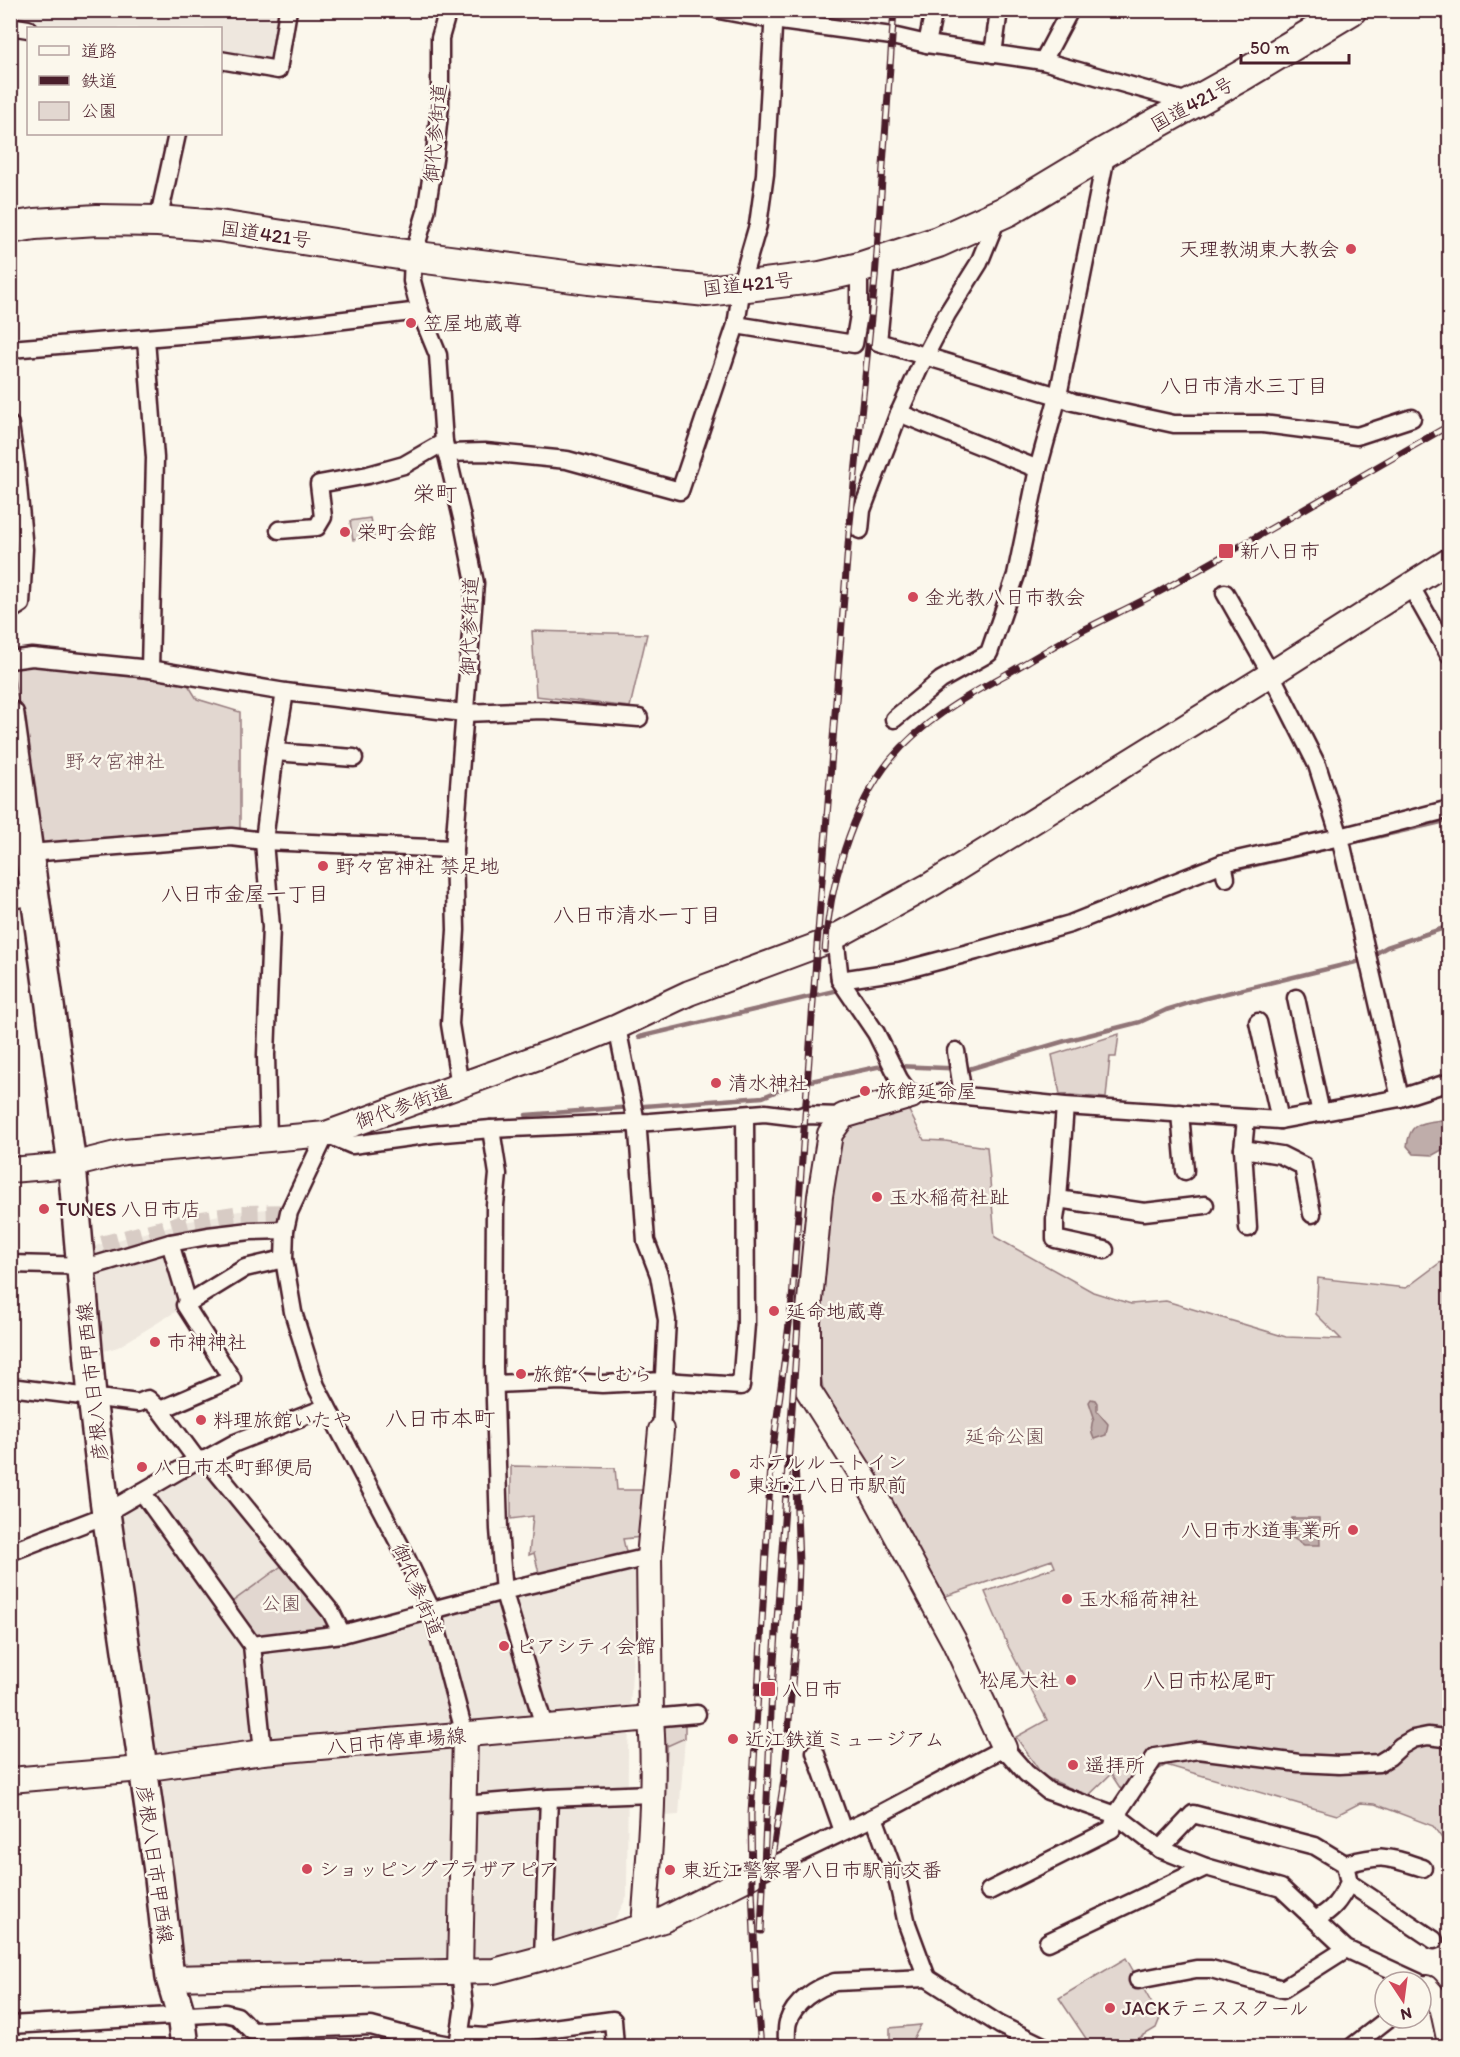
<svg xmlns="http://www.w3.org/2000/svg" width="1460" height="2057" font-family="Itim,'Klee One',sans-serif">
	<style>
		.built { fill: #eee7de }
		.green { fill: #e2d7d0; stroke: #967b7e; stroke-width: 1.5 }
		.water { fill: #bfadaa; stroke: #907477; stroke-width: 1.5 }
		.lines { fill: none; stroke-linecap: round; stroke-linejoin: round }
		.stream { stroke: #907477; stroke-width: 4.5 }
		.street-tunnel { stroke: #d8ccc5; stroke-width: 16; stroke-dasharray: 16 8; stroke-linecap: butt }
		.street-casing { stroke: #4a1f2b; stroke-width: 21 }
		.secondary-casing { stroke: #4a1f2b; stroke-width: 28 }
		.primary-casing { stroke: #4a1f2b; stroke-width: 32 }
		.highway-casing { stroke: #4a1f2b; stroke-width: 34 }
		.street { stroke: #fbf7ec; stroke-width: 16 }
		.secondary { stroke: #fbf7ec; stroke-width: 24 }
		.primary { stroke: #fbf7ec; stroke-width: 27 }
		.highway { stroke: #fbf7ec; stroke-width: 30 }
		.rail-casing { stroke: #4a1f2b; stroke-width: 7 }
		.rail { stroke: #fbf7ec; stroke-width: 4.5; stroke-dasharray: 14; stroke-linecap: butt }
		.poi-dot { fill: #d1495b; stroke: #fbf7ec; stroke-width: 2 }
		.labels { text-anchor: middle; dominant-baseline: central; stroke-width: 5; stroke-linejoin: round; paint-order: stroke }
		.street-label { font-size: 20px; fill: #4a1f2b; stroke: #fbf7ec }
		.poi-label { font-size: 20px; fill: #4a1f2b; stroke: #fbf7ec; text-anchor: start }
		.park-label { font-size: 20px; fill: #704d54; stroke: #fbf7ec }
		.neighbourhood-label { font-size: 21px; fill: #4a1f2b; stroke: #fbf7ec }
		.quarter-label { font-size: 22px; fill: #4a1f2b; stroke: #fbf7ec }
	</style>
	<rect width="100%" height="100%" fill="#fbf7ec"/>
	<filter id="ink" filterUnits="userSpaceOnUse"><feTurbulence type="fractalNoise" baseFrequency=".0167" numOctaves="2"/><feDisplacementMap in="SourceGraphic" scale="12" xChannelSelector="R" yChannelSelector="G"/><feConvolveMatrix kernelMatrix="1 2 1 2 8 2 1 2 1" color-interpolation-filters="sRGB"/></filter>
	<g filter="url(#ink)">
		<g class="built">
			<polygon points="10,11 286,11 278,66 221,56 220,28 54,28 11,21"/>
			<polygon points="308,1146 324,1152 297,1214 290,1250 291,1272 312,1346 327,1384 406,1531 420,1568 402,1574 387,1536 332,1437 293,1341 273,1266 277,1234 179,1248 180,1309 118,1347 104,1351 91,1247 185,1222 239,1211 284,1208"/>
			<polygon points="197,1460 342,1634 504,1593 637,1571 628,1751 627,1897 615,1919 543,1958 192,1976 183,1963 150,1742 121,1510"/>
			<polygon points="685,1738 679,1815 664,1816 667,1746"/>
		</g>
		<g class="green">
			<polygon points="370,518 374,537 353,540 350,521"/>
			<polygon points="532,631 647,634 630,707 536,696"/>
			<polygon points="11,663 187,683 197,699 240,712 240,836 40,852 26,742"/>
			<polygon points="1119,1034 1116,1057 1110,1057 1106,1098 1060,1094 1052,1055"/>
			<polygon points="906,1105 924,1140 945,1141 987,1147 995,1237 1093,1292 1131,1304 1166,1301 1286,1337 1341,1339 1316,1314 1318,1278 1406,1288 1449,1256 1449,1848 1433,1826 1375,1804 1360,1803 1337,1815 1166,1765 1122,1791 1111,1774 1088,1796 1043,1776 1016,1737 1047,1720 1009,1648 985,1592 1055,1567 1052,1560 940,1598 875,1474 823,1389 820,1366 819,1278 835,1137 847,1125"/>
			<polygon points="511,1466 615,1468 617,1490 644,1490 642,1537 623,1539 627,1556 539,1573 534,1553 529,1555 533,1516 511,1519"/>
			<polygon points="287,1562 328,1619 326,1626 257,1636 232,1602"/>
			<polygon points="685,1722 685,1738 667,1746 664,1816 659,1815 660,1729 665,1723"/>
			<polygon points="1126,1958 1160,2018 1156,2028 1126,2046 1091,2046 1059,1998"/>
			<polygon points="921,2025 909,2046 890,2046 890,2028"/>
		</g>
		<g class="water">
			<path d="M 1442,1120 L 1449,1132 L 1449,1146 L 1433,1155 L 1414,1154 L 1407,1146 C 1410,1122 1420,1123 1442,1120 Z"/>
			<path d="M 1091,1399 L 1095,1400 L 1097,1403 L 1097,1411 L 1108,1424 L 1106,1435 L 1094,1439 C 1090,1431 1091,1425 1094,1417 L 1089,1402 Z"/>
			<polygon points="1292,1518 1319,1518 1320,1545 1304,1545 1290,1536"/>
		</g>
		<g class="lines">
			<g class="stream">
				<polyline points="1346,844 1450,820"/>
				<polyline points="1229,871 1338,846"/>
				<polyline points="1371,956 1387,947 1450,926"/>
				<polyline points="639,1037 864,984"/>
				<polyline points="896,1066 969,1069 1065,1041 1140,1022 1166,1010 1202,999 1364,960"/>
				<polyline points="526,1115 763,1097 792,1085 877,1067 887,1066"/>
			</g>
			<polyline class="street-tunnel" points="79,1250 188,1221 241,1213 289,1212"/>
			<g class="street-casing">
				<g id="street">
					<polyline points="448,10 440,38 440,105 435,153 426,212 413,256 412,281 420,311 438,355 444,442 462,518 475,583 454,849 456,930 450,1024 460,1086"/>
					<polyline points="719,10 773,20 892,36 927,44 1043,61 1192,103"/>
					<polyline points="10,26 28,29"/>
					<polyline points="927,44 934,10"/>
					<polyline points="993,54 999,10"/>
					<polyline points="220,60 278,70 288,10"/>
					<polyline points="1043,61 1070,10"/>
					<polyline points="158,221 177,134"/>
					<polyline points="886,260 878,342 1058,396 1073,402 1174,424 1263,424 1357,436 1412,418"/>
					<polyline points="736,325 854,344 859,315 859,268"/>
					<polyline points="146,339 155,458 150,669"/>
					<polyline points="10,349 302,325 420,311"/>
					<polyline points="899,413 1038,469"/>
					<polyline points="10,425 16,465 24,549 21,604 10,611"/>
					<polyline points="446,453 485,452 567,460 680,491 736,325 744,273 758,225 765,174 774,10"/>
					<polyline points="279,530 317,527 323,517 319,484 368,475 404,465 444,442"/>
					<polyline points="860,530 862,510 899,413 925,356 947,314 979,263 998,216"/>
					<polyline points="1410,585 1450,656"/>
					<polyline points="1225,593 1271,674 1317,765 1340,837 1400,1098"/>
					<polyline points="10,660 32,657 150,669 285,692 464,713 543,710 639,718"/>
					<polyline points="894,719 941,680 989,653 1016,575 1038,469 1058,396 1107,151"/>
					<polyline points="275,752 354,758"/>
					<polyline points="29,853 231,837 264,841 454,849"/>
					<polyline points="1223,863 1226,878"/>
					<polyline points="10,900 35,896"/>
					<polyline points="835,936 840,980 876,1033 899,1079 911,1096 937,1093 1065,1106 1280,1120 1400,1098 1450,1082"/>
					<polyline points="840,980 900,971 976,951 1070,924 1223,863 1340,837 1450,809"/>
					<polyline points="1296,998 1321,1113"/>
					<polyline points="1258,1022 1280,1120"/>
					<polyline points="617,1027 638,1132 646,1241 659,1275 667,1320 661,1430"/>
					<polyline points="956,1051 963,1095"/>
					<polyline points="1065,1106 1058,1199 1144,1212 1205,1205"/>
					<polyline points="1180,1113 1185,1171"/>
					<polyline points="1246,1119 1243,1149 1248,1228"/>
					<polyline points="491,1129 498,1174 495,1205 494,1368 499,1529 504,1593 544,1726"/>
					<polyline points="268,1139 266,1055 271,927 264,841 275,752 285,692"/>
					<polyline points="1243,1149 1281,1155 1303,1166 1312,1214"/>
					<polyline points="1058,1199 1055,1219 1055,1239 1105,1250"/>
					<polyline points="170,1243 188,1303"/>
					<polyline points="10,1264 92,1266 170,1243 208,1236 250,1231 285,1230"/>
					<polyline points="496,1384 561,1381 602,1384 664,1381 741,1386 746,1324 745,1115"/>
					<polyline points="10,1387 138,1403 148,1399 160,1410 197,1460"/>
					<polyline points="160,1410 232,1379 185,1305 245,1268 284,1259"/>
					<polyline points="206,1459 331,1612 342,1634"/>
					<polyline points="142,1492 252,1645 263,1752"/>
					<polyline points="10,1552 106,1515 116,1507 197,1460 206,1459 235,1443 327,1407"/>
					<polyline points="252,1645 342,1634 519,1587 649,1557"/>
					<polyline points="651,1718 697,1714"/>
					<polyline points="465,1735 432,1611 402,1549 316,1386 293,1312 284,1259 285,1230 289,1212 326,1134 352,1145 433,1134 491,1129 650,1122 765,1113 798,1117 804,1115 843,1116"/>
					<polyline points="815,1752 843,1831"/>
					<polyline points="463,1805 549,1798 651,1794"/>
					<path d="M 1160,1849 L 1193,1814 L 1315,1846 L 1345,1864 L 1349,1883 C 1339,1901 1334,1909 1315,1920"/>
					<path d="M 1345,1864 C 1383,1854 1386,1856 1423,1868"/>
					<polyline points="751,1876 874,1817 1004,1748 1026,1773 1048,1791 1116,1815 1160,1849 1206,1867 1281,1888 1346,1949 1418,1982"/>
					<polyline points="1349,1883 1434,1940"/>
					<polyline points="989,1891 1112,1829 1116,1815 1155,1757 1198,1750 1299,1763 1339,1765 1379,1763 1389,1757 1401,1746 1413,1739 1428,1736 1445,1738 1450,1741"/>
					<polyline points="1048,1942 1206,1867"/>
					<polyline points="543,1958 549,1798"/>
					<polyline points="927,1978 1000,2025 1043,2046"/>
					<polyline points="1138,1980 1196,1969 1211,1969 1283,1989 1346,1949"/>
					<polyline points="10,2025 225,2013 237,2016 252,2031 371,2026 419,2039 456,2046"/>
					<polyline points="460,2035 485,2037 613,2020 615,2046"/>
					<polyline points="458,2046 464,2005 460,1971"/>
					<path d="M 787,2046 C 787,2039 786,2029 788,2022 C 794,2002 816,1988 835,1982 L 927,1978 L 907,1924 L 898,1883 L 874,1817"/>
					<polyline points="1353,2046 1389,2018"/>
				</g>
			</g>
			<g class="secondary-casing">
				<g id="secondary">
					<polyline points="911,1096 843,1116 830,1134 820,1196 808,1321 808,1390 873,1492 954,1641 1004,1748"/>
					<polyline points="10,1170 72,1165 124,1152 326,1134 585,1040 617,1027 689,993 826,942 932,884 1271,674 1450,560"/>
					<polyline points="10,1780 142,1769 263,1752 651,1718"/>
					<path d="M 644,1926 C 649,1857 656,1786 651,1718 L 649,1557 L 661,1430"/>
					<polyline points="460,1971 465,1735"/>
					<polyline points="170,1978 494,1971 543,1958 663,1920 751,1876"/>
					<polyline points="1426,1988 1442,2006 1450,2043"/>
				</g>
			</g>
			<g class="primary-casing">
				<polyline id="primary" points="10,715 72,1165 92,1397 104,1499 159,1878 170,1978 181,2015 185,2046"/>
			</g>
			<g class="highway-casing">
				<polyline id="highway" points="10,228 35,224 97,220 158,221 219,226 418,257 589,279 707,291 820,277 859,268 938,242 1009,210 1107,151 1243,75 1351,10"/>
			</g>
			<use href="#street" class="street"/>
			<use href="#secondary" class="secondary"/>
			<use href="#primary" class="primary"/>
			<use href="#highway" class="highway"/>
			<g class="rail-casing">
				<g id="rail">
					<path d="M 825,950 C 829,888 851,808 891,759 C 921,723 963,698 1003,676 C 1027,662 1050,648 1074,635 C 1102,620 1131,607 1159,592 C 1257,538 1353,480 1450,425"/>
					<polyline points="772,1857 784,1780 797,1625 799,1563 795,1460"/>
					<polyline points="761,1931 772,1690 798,1324"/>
					<polyline points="761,2046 757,2003 752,1888 751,1815 771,1464 792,1301 817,945 849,533 875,279 894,10"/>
				</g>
			</g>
			<use href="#rail" class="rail"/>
		</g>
	</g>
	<g class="poi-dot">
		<circle cx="1351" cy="249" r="6"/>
		<circle cx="411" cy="323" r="6"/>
		<circle cx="345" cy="532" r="6"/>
		<rect x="1218" y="543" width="16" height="16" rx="3"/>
		<circle cx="913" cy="597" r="6"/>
		<circle cx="323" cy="866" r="6"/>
		<circle cx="716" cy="1083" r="6"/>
		<circle cx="865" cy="1091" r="6"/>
		<circle cx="877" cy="1197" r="6"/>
		<circle cx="44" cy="1209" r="6"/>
		<circle cx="774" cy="1311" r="6"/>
		<circle cx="155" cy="1342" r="6"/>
		<circle cx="521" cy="1374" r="6"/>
		<circle cx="201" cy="1420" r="6"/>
		<circle cx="142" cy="1467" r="6"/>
		<circle cx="735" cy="1474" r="6"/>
		<circle cx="1353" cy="1530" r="6"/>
		<circle cx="1067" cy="1599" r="6"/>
		<circle cx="504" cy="1646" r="6"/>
		<circle cx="1071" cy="1680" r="6"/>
		<rect x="760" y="1681" width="16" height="16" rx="3"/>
		<circle cx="733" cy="1739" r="6"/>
		<circle cx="1073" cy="1765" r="6"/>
		<circle cx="307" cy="1869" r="6"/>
		<circle cx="670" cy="1870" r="6"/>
		<circle cx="1110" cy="2008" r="6"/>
	</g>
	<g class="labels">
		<g class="street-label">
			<text transform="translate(1192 104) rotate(-29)">国道421号</text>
			<text transform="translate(435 133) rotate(-85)">御代参街道</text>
			<text transform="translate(266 234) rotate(8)">国道421号</text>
			<text transform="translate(748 284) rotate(-6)">国道421号</text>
			<text transform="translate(469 626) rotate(-88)">御代参街道</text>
			<text transform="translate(403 1106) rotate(-19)">御代参街道</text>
			<text transform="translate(92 1382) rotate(-96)">彦根八日市甲西線</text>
			<text transform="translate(418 1590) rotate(67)">御代参街道</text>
			<text transform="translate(396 1741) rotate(-5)">八日市停車場線</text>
			<text transform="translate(155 1864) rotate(82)">彦根八日市甲西線</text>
		</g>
		<g class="poi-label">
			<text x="1339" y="249" text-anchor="end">天理教湖東大教会</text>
			<text x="423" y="323">笠屋地蔵尊</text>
			<text x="357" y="532">栄町会館</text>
			<text x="1240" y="551">新八日市</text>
			<text x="925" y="597">金光教八日市教会</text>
			<text x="335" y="866">野々宮神社 禁足地</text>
			<text x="728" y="1083">清水神社</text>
			<text x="877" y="1091">旅館延命屋</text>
			<text x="889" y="1197">玉水稲荷社趾</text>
			<text x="56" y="1209">TUNES 八日市店</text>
			<text x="786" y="1311">延命地蔵尊</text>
			<text x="167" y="1342">市神神社</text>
			<text x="533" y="1374">旅館くしむら</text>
			<text x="213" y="1420">料理旅館いたや</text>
			<text x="747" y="1462">ホテルルートイン<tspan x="747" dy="23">東近江八日市駅前</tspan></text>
			<text x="154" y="1467">八日市本町郵便局</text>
			<text x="1341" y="1530" text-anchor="end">八日市水道事業所</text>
			<text x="1079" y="1599">玉水稲荷神社</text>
			<text x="516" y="1646">ピアシティ会館</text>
			<text x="1059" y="1680" text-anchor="end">松尾大社</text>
			<text x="782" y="1689">八日市</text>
			<text x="745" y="1739">近江鉄道ミュージアム</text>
			<text x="1085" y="1765">遥拝所</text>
			<text x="319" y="1869">ショッピングプラザアピア</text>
			<text x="682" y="1870">東近江警察署八日市駅前交番</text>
			<text x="1122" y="2008">JACKテニススクール</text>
		</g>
		<g class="park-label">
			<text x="115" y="761">野々宮神社</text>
			<text x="1005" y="1436">延命公園</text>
			<text x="281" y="1603">公園</text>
		</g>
		<g class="neighbourhood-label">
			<text x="1244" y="385">八日市清水三丁目</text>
			<text x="245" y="893">八日市金屋一丁目</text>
			<text x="637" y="914">八日市清水一丁目</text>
		</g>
		<g class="quarter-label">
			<text x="435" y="493">栄町</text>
			<text x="440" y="1418">八日市本町</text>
			<text x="1209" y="1680">八日市松尾町</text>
		</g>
	</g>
	<rect width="1460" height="2057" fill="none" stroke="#fbf7ec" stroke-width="36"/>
	<rect x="18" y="18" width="1424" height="2021" fill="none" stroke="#4a1f2b" stroke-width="2" filter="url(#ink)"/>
	<rect x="27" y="27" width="195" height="108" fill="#fbf7ec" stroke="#b4a19f" stroke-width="1.5"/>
	<rect x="39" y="46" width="30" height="9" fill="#fbf7ec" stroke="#b4a19f" stroke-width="1.5"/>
	<text x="81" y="57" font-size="18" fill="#4a1f2b">道路</text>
	<rect x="39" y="76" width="30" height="9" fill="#4a1f2b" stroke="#b4a19f" stroke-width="1.5"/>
	<text x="81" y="87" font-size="18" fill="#4a1f2b">鉄道</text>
	<rect x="39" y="102" width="30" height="18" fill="#e2d7d0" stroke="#b4a19f" stroke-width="1.5"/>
	<text x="81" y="117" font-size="18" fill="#4a1f2b">公園</text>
	<g transform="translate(1403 2000) rotate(167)"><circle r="28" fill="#fbf7ec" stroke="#b4a19f" stroke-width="1.5"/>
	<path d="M0-4.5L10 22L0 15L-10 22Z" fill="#d1495b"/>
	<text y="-9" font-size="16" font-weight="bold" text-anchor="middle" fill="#4a1f2b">N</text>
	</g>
	<path d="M1241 54v9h108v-9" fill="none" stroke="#4a1f2b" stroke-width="3"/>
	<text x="1250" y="54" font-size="18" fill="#4a1f2b" stroke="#fbf7ec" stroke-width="4.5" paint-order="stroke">50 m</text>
</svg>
